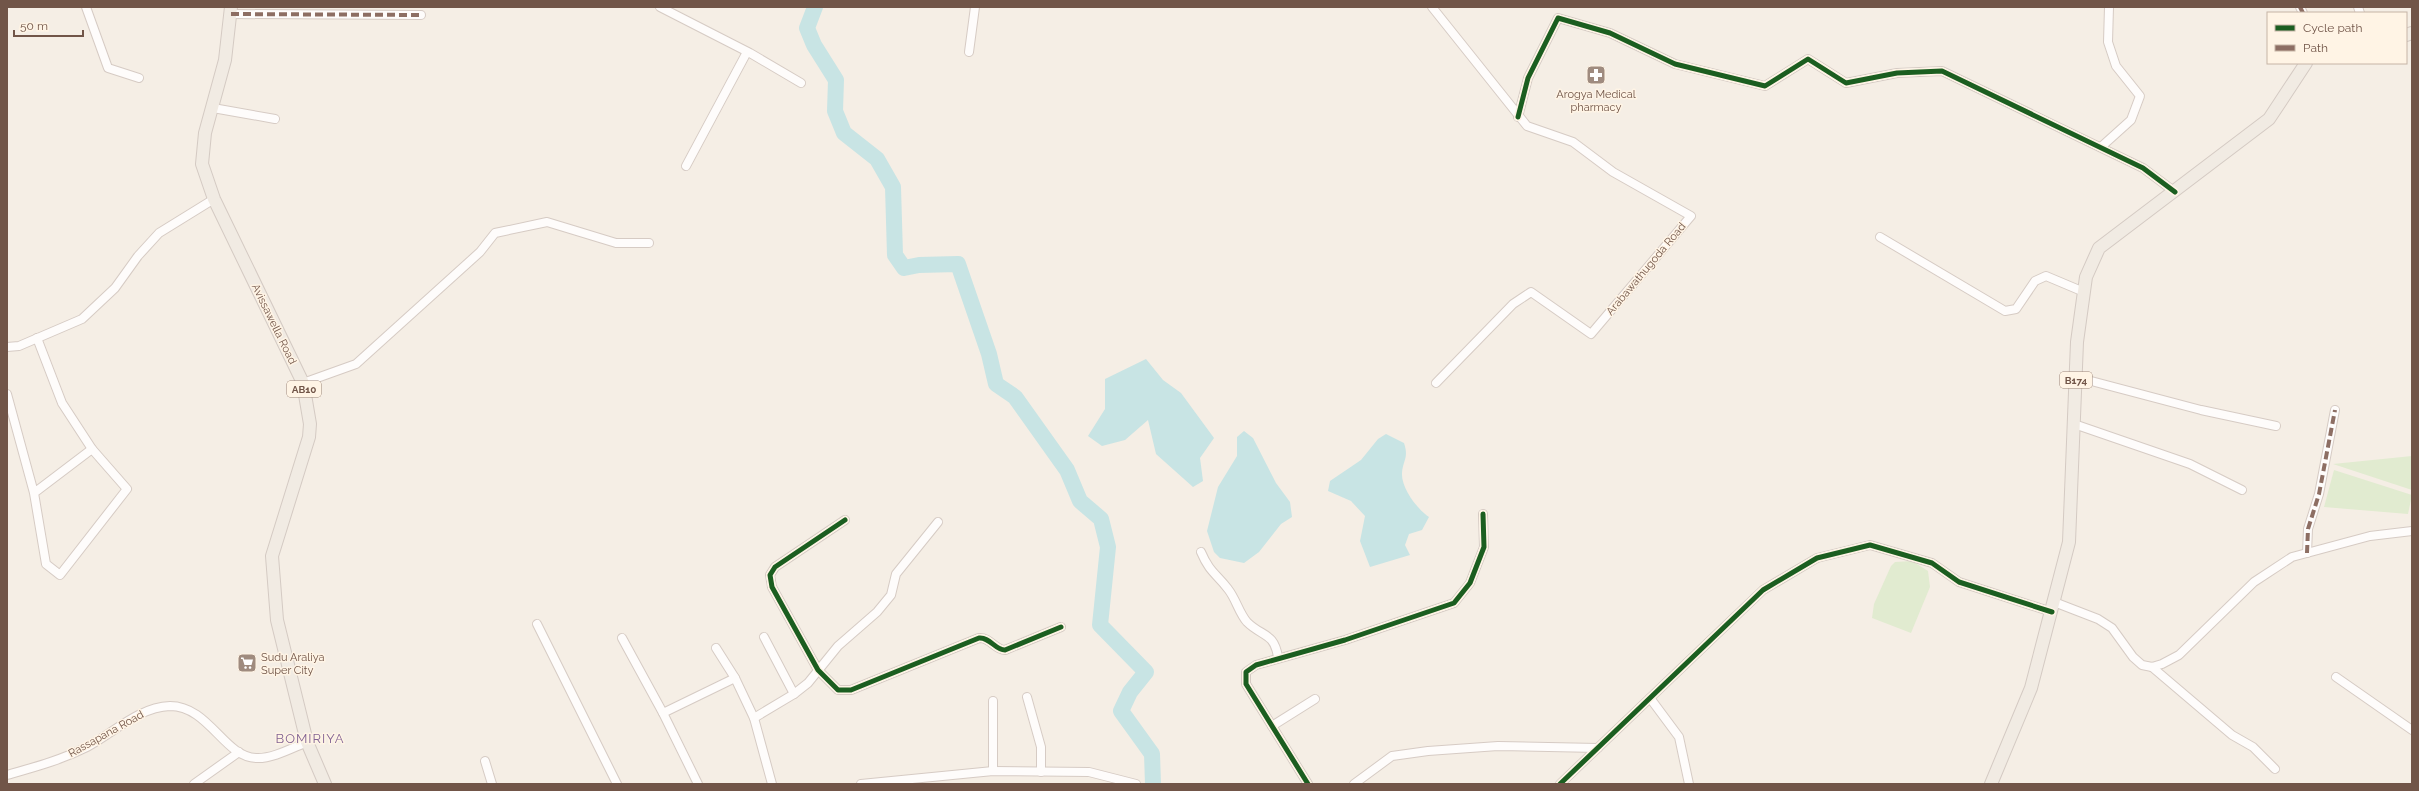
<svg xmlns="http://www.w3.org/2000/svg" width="2419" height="791" font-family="Raleway,sans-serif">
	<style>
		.green { fill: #e1ebd0 }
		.water { fill: #c8e4e4 }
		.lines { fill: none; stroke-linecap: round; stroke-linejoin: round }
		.river { stroke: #c8e4e4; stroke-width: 16 }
		.minor-casing { stroke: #d6cbc4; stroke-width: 10 }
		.primary-casing { stroke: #d4cac3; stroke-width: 14 }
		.minor { stroke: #fefcfb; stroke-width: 8 }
		.primary { stroke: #f1ebe3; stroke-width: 12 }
		.quiet { stroke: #8d6e63; stroke-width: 4; stroke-dasharray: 8 4; stroke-linecap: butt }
		.cycleway-casing { stroke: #fff4e5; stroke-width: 8 }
		.cycleway { stroke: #1b5e20; stroke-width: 5 }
		.labels { text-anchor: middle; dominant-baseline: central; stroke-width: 3; stroke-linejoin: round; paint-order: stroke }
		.shield { fill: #fff4e5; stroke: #9c8577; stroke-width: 1 }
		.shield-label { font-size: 10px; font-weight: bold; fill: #715548 }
		.poi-label { font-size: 11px; fill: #715548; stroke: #fff4e5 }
		.street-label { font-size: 11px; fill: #715548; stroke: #fff4e5 }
		.quarter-label { font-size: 13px; letter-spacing: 1px; fill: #826394; stroke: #fff4e5 }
	</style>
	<rect width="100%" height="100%" fill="#f5eee5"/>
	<g class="green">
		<polygon points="2412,456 2412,490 2333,464"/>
		<polygon points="2334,470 2412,495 2408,514 2324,507"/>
		<polygon points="1912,561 1928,571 1930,587 1911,633 1872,618 1874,604 1891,566 1895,562"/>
	</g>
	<g class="water">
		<polygon points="1146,359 1163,380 1181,393 1214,438 1200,458 1203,481 1193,487 1156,454 1148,420 1125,440 1102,446 1088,436 1105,409 1105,379"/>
		<polygon points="1244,431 1253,438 1276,483 1290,502 1292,517 1281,524 1259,552 1244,563 1220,558 1214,552 1207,531 1218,487 1237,456 1237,437"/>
		<path d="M 1386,434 L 1404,443 C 1409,458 1403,460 1402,473 C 1401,488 1417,509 1429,517 L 1422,530 L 1409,534 L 1405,545 L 1410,555 L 1370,567 L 1360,541 L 1365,516 L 1351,501 L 1328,491 L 1330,481 L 1361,460 L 1378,439 Z"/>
	</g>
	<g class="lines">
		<polyline class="river" points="815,7 807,28 814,45 836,80 835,111 844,133 877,159 893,187 895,255 904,268 919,265 958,264 989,354 996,384 1015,397 1067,470 1080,501 1101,519 1108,547 1100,625 1146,672 1130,692 1121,711 1152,754 1153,784"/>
		<g class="minor-casing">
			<g id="minor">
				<polyline points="86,7 108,68 139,78"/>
				<polyline points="660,7 750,53 801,83"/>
				<polyline points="1432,7 1527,126 1573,142 1613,172 1691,216 1591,334 1531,292 1513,304 1436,383"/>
				<polyline points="2300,7 2303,13"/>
				<polyline points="2358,7 2360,13"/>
				<polyline points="231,14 421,15"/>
				<polyline points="969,52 975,7"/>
				<polyline points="213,108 275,119"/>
				<polyline points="1518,117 1528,78 1558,18 1610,33 1675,64 1765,86 1808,59 1846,83 1897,73 1942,71 2143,168 2175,192"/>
				<polyline points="2101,147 2131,120 2140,96 2116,66 2108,42 2109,7"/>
				<polyline points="686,166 747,52"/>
				<polyline points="1880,237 2005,311 2016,309 2035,281 2046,276 2084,292"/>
				<polyline points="37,338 62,403 92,449"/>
				<polyline points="7,347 19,346 82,319 115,288 138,256 159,233 214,199"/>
				<polyline points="2076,377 2201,410 2276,426"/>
				<polyline points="303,383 356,364 480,252 495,233 547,222 616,243 649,243"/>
				<polyline points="7,394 34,493 46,564 60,575 127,489 92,449 34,493"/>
				<polyline points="2074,424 2190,464 2242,490"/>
				<path d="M 845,520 L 775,567 L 770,575 L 772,587 L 818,670 L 838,690 L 851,690 L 979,638 C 990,637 995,650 1005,650 L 1061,627"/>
				<path d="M 1201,552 C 1210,573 1216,573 1228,589 C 1236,599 1239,613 1247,622 C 1262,637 1274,632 1278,657"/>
				<polyline points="2307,553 2308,529 2319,494 2335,410"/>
				<polyline points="2054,602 2098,619 2112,628 2133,657 2142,665 2152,667 2162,664 2179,655 2254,582 2292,557 2370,536 2412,531"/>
				<polyline points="537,624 617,784"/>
				<polyline points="764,637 794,694"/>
				<polyline points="622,638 663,713 698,784"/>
				<polyline points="716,648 735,678 754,718 772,784"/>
				<polyline points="2152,667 2232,735 2253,747 2275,769"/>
				<polyline points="2336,677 2412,730"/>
				<polyline points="1027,697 1041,747 1041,772"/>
				<polyline points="1650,698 1679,737 1689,784"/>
				<polyline points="993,701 993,771"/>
				<polyline points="663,713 735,678"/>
				<polyline points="754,718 794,694 808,683 838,646 877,612 891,595 896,574 938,522"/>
				<polyline points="1272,726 1315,699"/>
				<polyline points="485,761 492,784"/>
				<path d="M 7,775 C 35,767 61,760 87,747 C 113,733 139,707 170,706 C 209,706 224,757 256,758 C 272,759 292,748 307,742"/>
				<polyline points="194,784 239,752"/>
				<polyline points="861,784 993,771 1089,772 1136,784"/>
				<polyline points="1308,784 1246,684 1246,672 1256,665 1345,640 1454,603 1470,583 1484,547 1483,514"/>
				<polyline points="1354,784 1392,756 1428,751 1498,746 1598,748"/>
				<polyline points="1560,784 1763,590 1817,558 1870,545 1932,563 1959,582 2052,612"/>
			</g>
		</g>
		<g class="primary-casing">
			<g id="primary">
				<polyline points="231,7 225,60 205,133 202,164 214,199 303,383 310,424 309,437 272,556 277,620 307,742 325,784"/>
				<polyline points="2406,35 2412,33"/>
				<polyline points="1991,784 2031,688 2069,542 2077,342 2086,277 2099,248 2269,119 2306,63"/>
			</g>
		</g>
		<use href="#minor" class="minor"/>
		<use href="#primary" class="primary"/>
		<g class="quiet">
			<polyline points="2300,7 2303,13"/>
			<polyline points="231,14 421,15"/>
			<polyline points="2307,553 2308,529 2319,494 2335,410"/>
		</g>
		<g class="cycleway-casing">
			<g id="cycleway">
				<polyline points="1518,117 1528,78 1558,18 1610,33 1675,64 1765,86 1808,59 1846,83 1897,73 1942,71 2143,168 2175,192"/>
				<path d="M 845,520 L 775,567 L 770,575 L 772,587 L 818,670 L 838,690 L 851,690 L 979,638 C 990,637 995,650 1005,650 L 1061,627"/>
				<polyline points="1308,784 1246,684 1246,672 1256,665 1345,640 1454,603 1470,583 1484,547 1483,514"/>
				<polyline points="1560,784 1763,590 1817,558 1870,545 1932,563 1959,582 2052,612"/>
			</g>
		</g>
		<use href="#cycleway" class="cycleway"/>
	</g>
	<defs>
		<g id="pharmacy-square" transform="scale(1)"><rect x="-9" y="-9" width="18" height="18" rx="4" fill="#9f8b7f" stroke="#fff4e5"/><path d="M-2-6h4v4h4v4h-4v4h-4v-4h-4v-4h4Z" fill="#fff"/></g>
		<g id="supermarket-square" transform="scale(1)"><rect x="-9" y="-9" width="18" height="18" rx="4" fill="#9f8b7f" stroke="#fff4e5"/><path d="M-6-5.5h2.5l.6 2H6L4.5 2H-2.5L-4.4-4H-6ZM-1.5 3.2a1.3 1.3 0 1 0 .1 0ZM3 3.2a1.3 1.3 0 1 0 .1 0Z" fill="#fff"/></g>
	</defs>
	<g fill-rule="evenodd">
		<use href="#pharmacy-square" x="1596" y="75"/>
		<use href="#supermarket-square" x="247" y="663"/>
	</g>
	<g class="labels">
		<g class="shield">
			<rect x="2060" y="372" width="32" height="16" rx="3"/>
			<rect x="287" y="381" width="34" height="16" rx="3"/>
		</g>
		<g class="shield-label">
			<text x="2076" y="380">B174</text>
			<text x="304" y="389">AB10</text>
		</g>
		<g class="poi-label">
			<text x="1596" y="94">Arogya Medical<tspan x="1596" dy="13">pharmacy</tspan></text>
			<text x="261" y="657" text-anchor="start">Sudu Araliya<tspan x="261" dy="13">Super City</tspan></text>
		</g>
		<g class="street-label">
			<text transform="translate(1646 269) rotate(-50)">Arabawathugoda Road</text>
			<text transform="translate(274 324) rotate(64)">Avissawella Road</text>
			<text transform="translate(106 734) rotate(-29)">Rassapana Road</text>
		</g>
		<g class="quarter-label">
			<text x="310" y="738">BOMIRIYA</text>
		</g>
	</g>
	<rect width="2419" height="791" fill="none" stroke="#715548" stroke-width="16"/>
	<rect x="2267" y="12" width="140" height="52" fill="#fff4e5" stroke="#c6b4a6"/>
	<rect x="2275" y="25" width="20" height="6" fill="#1b5e20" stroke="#c6b4a6"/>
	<text x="2303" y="32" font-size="12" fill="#715548">Cycle path</text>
	<rect x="2275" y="45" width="20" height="6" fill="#8d6e63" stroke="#c6b4a6"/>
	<text x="2303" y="52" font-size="12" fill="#715548">Path</text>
	<path d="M14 30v6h69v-6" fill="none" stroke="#715548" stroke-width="2"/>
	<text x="20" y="30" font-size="12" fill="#715548" stroke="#fff4e5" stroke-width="3" paint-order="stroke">50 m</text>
</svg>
